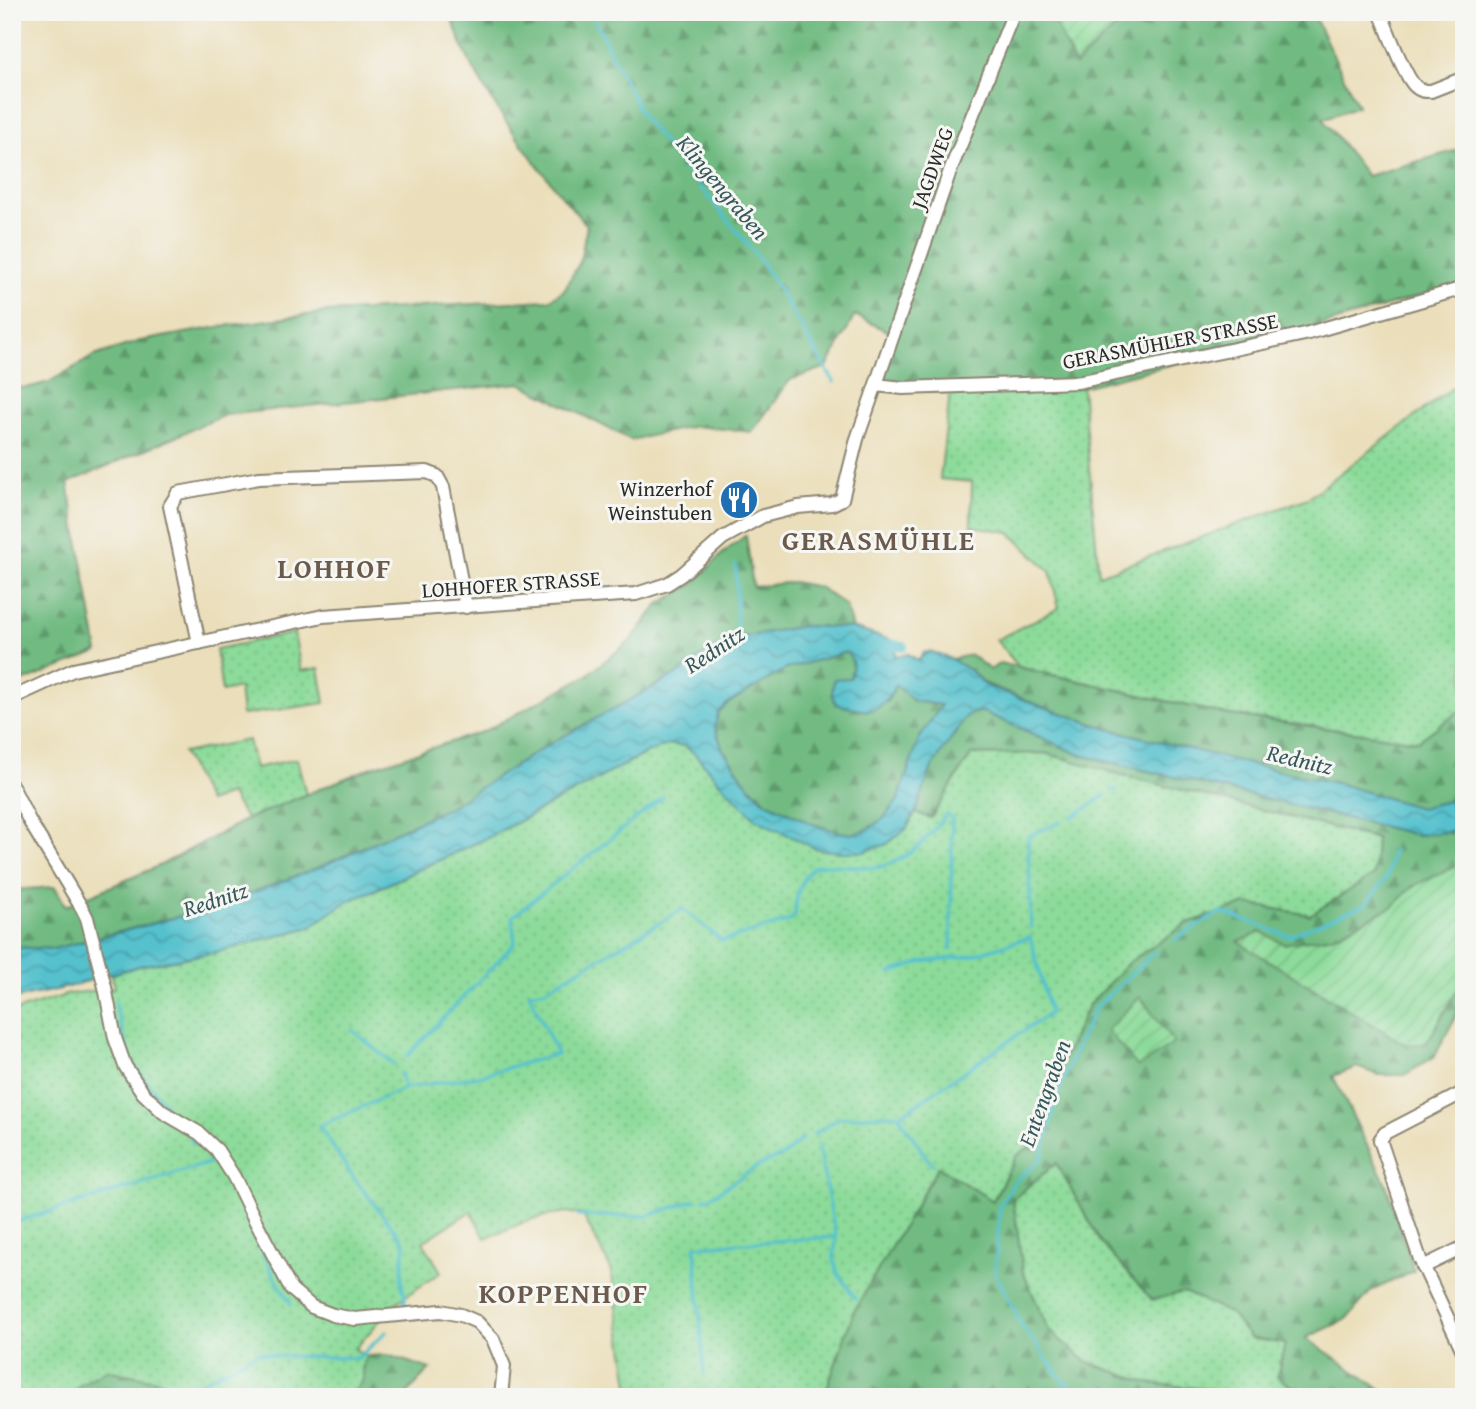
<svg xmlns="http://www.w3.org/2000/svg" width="1476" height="1409" font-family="'Gentium Book Plus',serif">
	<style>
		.grass { fill: url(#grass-dots); stroke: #5c8362; stroke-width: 2 }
		.forest { fill: url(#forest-firs); stroke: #4e7356; stroke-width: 2 }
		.garden { fill: url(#garden-furrows); stroke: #5c8362; stroke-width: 2 }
		.water { fill: url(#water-waves); stroke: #40767c; stroke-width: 2; fill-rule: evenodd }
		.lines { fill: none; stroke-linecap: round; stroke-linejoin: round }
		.stream { stroke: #54c1cd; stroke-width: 3.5 }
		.canal { stroke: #54c1cd; stroke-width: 10 }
		.minor-casing { stroke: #8b8573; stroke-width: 16 }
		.minor { stroke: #fff; stroke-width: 12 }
		.labels { text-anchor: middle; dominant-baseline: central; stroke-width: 6; stroke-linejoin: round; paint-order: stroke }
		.street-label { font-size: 21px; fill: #2b2b2b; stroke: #f6f6f2 }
		.poi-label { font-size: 21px; fill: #2b2b2b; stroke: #f6f6f2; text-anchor: end }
		.water-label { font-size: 23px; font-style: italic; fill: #37585c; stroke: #f6f6f2 }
		.district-label { font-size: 28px; font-weight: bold; letter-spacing: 2px; fill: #6c5a4d; stroke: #f6f6f2 }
	</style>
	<defs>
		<pattern id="grass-dots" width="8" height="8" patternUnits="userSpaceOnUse" patternTransform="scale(1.75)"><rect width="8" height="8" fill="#8cdb9a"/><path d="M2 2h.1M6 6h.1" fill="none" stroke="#79bc85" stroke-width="1.8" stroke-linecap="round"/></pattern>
		<pattern id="forest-firs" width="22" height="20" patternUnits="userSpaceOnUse" patternTransform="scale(1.75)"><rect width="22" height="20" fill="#71bb82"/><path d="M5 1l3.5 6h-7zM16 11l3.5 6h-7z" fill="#5d986b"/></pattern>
		<pattern id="garden-furrows" width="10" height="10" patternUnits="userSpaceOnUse" patternTransform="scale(1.75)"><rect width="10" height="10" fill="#8cdb9a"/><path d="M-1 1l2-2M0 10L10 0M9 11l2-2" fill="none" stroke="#79bc85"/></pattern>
		<pattern id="water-waves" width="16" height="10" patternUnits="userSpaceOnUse" patternTransform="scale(1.75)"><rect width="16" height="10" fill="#54c1cd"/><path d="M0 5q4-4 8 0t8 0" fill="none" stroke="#469da7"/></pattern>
	</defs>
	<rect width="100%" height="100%" fill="#f6f6f2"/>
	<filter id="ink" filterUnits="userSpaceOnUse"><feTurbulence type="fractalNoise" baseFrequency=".0143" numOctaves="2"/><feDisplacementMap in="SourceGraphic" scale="14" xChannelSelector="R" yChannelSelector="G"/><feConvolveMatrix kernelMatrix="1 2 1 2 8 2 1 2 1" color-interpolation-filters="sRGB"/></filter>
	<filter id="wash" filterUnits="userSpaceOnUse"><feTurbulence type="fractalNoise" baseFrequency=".00686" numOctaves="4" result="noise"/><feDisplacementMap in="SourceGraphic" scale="28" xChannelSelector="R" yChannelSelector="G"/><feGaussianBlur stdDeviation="1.57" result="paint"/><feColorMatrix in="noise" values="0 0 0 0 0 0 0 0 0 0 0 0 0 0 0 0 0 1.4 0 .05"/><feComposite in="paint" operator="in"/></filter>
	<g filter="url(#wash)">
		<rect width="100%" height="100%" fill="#ebdfbb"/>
		<g class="grass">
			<polygon points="1464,379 1464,708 1419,741 1223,714 1019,667 996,640 1059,608 1050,571 1009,532 971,526 972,482 940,479 950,393 1082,387 1099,575 1308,498"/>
			<polygon points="294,633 301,671 319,668 325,703 242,715 239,688 222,692 216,649"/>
			<polygon points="248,740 255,768 297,759 306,795 247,820 230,794 208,802 183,753"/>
			<polygon points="670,744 684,746 694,753 720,783 906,829 915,813 931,818 970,755 1045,753 1126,776 1376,839 1374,875 1310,915 1247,904 1188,923 1128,963 1088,1006 1043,1103 1035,1143 1016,1156 993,1201 938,1168 854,1311 824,1397 631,1397 611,1269 583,1215 566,1212 532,1219 485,1238 471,1211 423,1242 441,1272 392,1306 355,1349 367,1356 363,1364 363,1380 351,1397 191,1397 161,1381 80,1385 69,1397 12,1397 12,1012 69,994 114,988 112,974 139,966 217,952 310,927 346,902 388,884 491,836 646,753"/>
			<polygon points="1056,1162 1102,1244 1184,1292 1231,1314 1250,1338 1285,1344 1277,1376 1306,1397 1225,1397 1213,1390 1147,1383 1087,1362 1049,1331 1023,1272 1013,1199"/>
		</g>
		<g class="forest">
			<path d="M 449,12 L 1050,12 L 1075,65 L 1132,12 L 1312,12 L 1358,106 L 1323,119 L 1367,176 L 1464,148 L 1464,283 L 1299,332 L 1082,387 L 950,393 L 878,383 L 891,333 L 855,315 L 827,367 L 790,380 L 752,432 L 695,426 L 631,440 L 520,383 L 225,415 L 68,483 L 98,652 L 12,686 L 12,387 L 27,388 L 49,382 L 94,356 L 140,341 L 224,326 L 329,312 L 549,300 L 564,290 L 580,262 L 587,226 C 545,177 500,120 470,62 C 462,47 456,29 449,12 Z"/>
			<polygon points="746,535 753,587 793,582 819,587 846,606 852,628 803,626 737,638 708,651 679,673 551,743 448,808 320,867 215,907 53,949 12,947 12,890 55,887 66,906 161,865 249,818 375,766 485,731 586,676 630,641 659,604 692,585 723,553"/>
			<path d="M 846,652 C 855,660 853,667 850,678 L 887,702 L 896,685 L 914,701 L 941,705 L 919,739 L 898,800 L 883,819 L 864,831 L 851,834 L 838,832 L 810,823 L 767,802 L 748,785 L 722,748 L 715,727 L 718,713 L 727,704 L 786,669 Z"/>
			<polygon points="971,655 990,670 1000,663 1223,714 1418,741 1464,708 1464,797 1420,808 1340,784 1253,765 1105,728 1038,705 984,683 972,672 951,659"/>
			<polygon points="981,711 1081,755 1418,835 1464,830 1464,863 1413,886 1392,907 1333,936 1284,944 1260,932 1426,1044 1464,979 1464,1000 1435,1056 1405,1075 1378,1075 1357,1067 1333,1076 1386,1184 1414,1271 1371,1291 1347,1319 1306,1338 1392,1397 1306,1397 1277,1376 1285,1344 1250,1338 1231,1314 1184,1292 1152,1300 1102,1244 1056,1163 1013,1199 1023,1272 1049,1331 1087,1362 1147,1383 1213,1390 1225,1397 824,1397 854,1311 938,1167 993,1201 1016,1156 1035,1143 1043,1103 1088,1006 1128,963 1188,923 1247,904 1310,915 1374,875 1376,838 1126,776 1045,753 971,755 931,818 915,813 932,767 967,715"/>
			<polygon points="388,1355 430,1369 404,1397 351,1397 363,1380 363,1364 367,1356"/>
			<polygon points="106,1370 161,1381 191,1397 69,1397 80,1385"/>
		</g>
		<g class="garden">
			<polygon points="1050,12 1132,12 1075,65"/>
			<polygon points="1464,863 1464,979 1426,1044 1406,1045 1238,942 1261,932 1284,944 1333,936 1392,907 1413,886"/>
			<polygon points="1140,997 1174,1043 1138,1067 1107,1030"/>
		</g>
		<path class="water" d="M 803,626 L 852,628 L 894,641 L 896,656 L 909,654 L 920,662 L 919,659 L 925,652 L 927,653 L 930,651 L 951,659 L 972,672 L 985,685 L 1038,705 L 1105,728 L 1253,765 L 1340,784 L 1420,808 L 1464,797 L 1464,830 L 1418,835 L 1081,755 L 981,711 L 967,715 L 932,767 L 915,813 L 906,829 L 887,844 L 863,852 L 839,852 L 817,849 L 757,820 L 720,783 L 694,753 L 684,746 L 670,744 L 646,753 L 491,836 L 388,884 L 346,902 L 310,927 L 217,952 L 139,966 L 61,989 L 12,999 L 12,947 L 53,949 L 128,930 L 215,907 L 320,867 L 448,808 L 551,743 L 679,673 L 708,651 L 737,638 ZM 846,652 C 855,660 853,667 850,678 L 834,679 L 832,694 L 836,704 C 870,713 878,717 896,685 L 914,701 L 941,705 L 919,739 L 898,800 L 883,819 L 864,831 L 851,834 L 838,832 L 810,823 L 766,802 L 748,785 L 722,748 L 715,727 L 718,713 L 727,704 L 786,669 Z"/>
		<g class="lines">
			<g class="stream">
				<polyline points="591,12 642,116 758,257 773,279 834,382"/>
				<polyline points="736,565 737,638"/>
				<polyline points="1112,791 1116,789"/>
				<polyline points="1072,817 1106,795"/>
				<polyline points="1031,928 1028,836 1061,822"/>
				<polyline points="1175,939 1221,912 1289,936 1366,904 1387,877 1393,850"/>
				<polyline points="115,1003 128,1054 133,1064 165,1105"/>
				<polyline points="352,1030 394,1064"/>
				<polyline points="407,1056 515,943 512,917 663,797"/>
				<polyline points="400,1073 405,1088"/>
				<polyline points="899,1116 926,1157 933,1164"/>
				<polyline points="814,1134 839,1118 894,1114 899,1116 1050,1013 1030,937 970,956 922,962 890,973"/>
				<polyline points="190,1139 207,1151"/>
				<polyline points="818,1145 836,1237 834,1258 837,1272 855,1298"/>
				<polyline points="237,1197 276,1280 291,1304"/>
				<polyline points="704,1199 709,1198 758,1166 784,1155 802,1139"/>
				<polyline points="578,1216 647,1216 695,1200"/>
				<polyline points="12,1223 216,1161 225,1175"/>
				<path d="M 405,1308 L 405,1295 L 401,1284 L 405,1243 L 353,1177 L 319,1126 L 405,1088 L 478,1076 L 557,1054 L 529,993 L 545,990 L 683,909 L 722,941 L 789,921 L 795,916 C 795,903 797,892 803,880 C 806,875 809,870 814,867 C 825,861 863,870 879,867 C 910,861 929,836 947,814 L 952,818 L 951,950"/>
				<polyline points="704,1372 695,1246 836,1237"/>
				<polyline points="172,1397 259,1352 277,1356 358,1358 386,1332"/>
				<polyline points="1086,1397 1064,1382 1022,1326 995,1272 1000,1205 1016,1180 1041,1160 1058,1093 1073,1056 1095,1008 1156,951"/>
			</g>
			<polyline class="canal" points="884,644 903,646"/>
		</g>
	</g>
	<g filter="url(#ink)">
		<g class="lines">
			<g class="minor-casing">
				<g id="minor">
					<path d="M 1380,12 C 1387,28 1404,76 1415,86 C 1420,91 1424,91 1431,91 L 1464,78"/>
					<polyline points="876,385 903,388 1078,382 1305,334 1464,288"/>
					<polyline points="199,643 170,506 178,493 259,478 427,472 437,476 443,487 466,607"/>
					<polyline points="12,698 73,670 323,616 636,594 667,584 681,575 723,538 763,516 798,507 832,504 842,499 857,439 950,171 1014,12"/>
					<polyline points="12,786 30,822 83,910 87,918 105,987 115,1038 125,1066 143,1093 163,1112 199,1133 217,1150 234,1177 256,1222 291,1289 312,1307 333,1315 355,1319 441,1311 461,1315 477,1322 493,1339 504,1366 501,1397"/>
					<polyline points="1464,1092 1385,1133 1380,1140 1420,1259 1464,1353"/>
					<polyline points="1423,1267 1464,1247"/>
				</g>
			</g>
			<use href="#minor" class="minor"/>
		</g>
	</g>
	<defs>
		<g id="restaurant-disc" transform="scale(2.0125)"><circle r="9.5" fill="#1f6fb2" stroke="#f6f6f2"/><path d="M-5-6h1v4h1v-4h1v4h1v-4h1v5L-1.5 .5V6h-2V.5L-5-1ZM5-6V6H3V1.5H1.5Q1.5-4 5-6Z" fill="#fff"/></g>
	</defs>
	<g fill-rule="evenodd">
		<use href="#restaurant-disc" x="739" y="500"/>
	</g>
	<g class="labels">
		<g class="street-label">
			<text transform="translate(932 168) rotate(-70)">JAGDWEG</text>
			<text transform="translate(1170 341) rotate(-11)">GERASMÜHLER STRASSE</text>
			<text transform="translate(511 584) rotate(-4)">LOHHOFER STRASSE</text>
		</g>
		<g class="poi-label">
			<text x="712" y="488">Winzerhof<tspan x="712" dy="24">Weinstuben</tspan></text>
		</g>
		<g class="water-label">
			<text transform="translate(723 187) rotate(50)">Klingengraben</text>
			<text transform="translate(714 649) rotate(-33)">Rednitz</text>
			<text transform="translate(1300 759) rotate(13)">Rednitz</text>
			<text transform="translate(215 899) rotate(-18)">Rednitz</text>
			<text transform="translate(1044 1093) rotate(-70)">Entengraben</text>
		</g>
		<g class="district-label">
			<text x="879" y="539">GERASMÜHLE</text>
			<text x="335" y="567">LOHHOF</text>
			<text x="564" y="1292">KOPPENHOF</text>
		</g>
	</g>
	<rect width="1476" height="1409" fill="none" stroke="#f6f6f2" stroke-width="42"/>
</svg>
